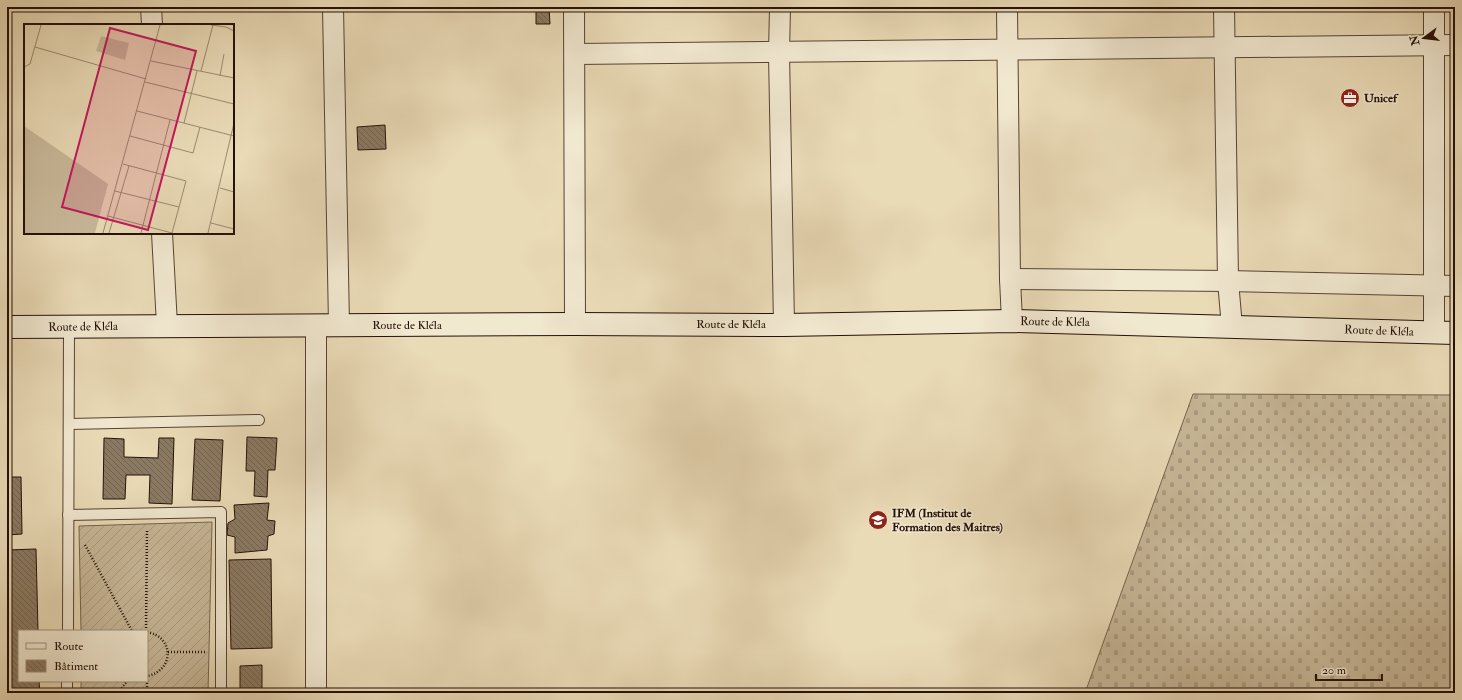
<svg xmlns="http://www.w3.org/2000/svg" width="1462" height="700" font-family="'IM FELL Double Pica',serif">
	<style>
		.cemetery { fill: url(#cemetery-stones); stroke: #766450 }
		.garden { fill: url(#garden-furrows); stroke: #766450 }
		.building { fill: url(#building-back-hatch); stroke: #241008 }
		.lines { fill: none; stroke-linecap: round; stroke-linejoin: round }
		.service-casing { stroke: #564334; stroke-width: 12 }
		.minor-casing { stroke: #564334; stroke-width: 22 }
		.secondary-casing { stroke: #241008; stroke-width: 24 }
		.path { stroke: #241008; stroke-width: 2.5; stroke-dasharray: 1 2; stroke-linecap: butt }
		.service { stroke: #f1e8d0; stroke-width: 10 }
		.minor { stroke: #f1e8d0; stroke-width: 20 }
		.secondary { stroke: #f1e8d0; stroke-width: 22 }
		.labels { text-anchor: middle; dominant-baseline: central; stroke-width: 3; stroke-linejoin: round; paint-order: stroke }
		.poi-label { font-size: 12px; font-weight: bold; fill: #241008; stroke: #f1e8d0; text-anchor: start }
		.street-label { font-size: 12px; fill: #241008; stroke: #f1e8d0 }
		.inset-road { fill: none; stroke: #9b8a71; stroke-width: 1 }
		.view { fill: #c2185b; fill-opacity: 0.15; stroke: #c2185b; stroke-width: 2 }
		.inset-edge { fill: none; stroke: #241008; stroke-width: 2 }
	</style>
	<defs>
		<pattern id="cemetery-stones" width="16" height="16" patternUnits="userSpaceOnUse"><rect width="16" height="16" fill="#c8b899"/><path d="M2 7V4a2 2 0 0 1 4 0v3zM10 15v-3a2 2 0 0 1 4 0v3z" fill="#ac9d82"/></pattern>
		<pattern id="garden-furrows" width="10" height="10" patternUnits="userSpaceOnUse"><rect width="10" height="10" fill="#c8b899"/><path d="M-1 1l2-2M0 10L10 0M9 11l2-2" fill="none" stroke="#ac9d82"/></pattern>
		<pattern id="building-back-hatch" width="6" height="6" patternUnits="userSpaceOnUse"><rect width="6" height="6" fill="#8b7a63"/><path d="M-1 5l2 2M0 0l6 6M5-1l2 2" fill="none" stroke="#716350"/></pattern>
	</defs>
	<rect width="100%" height="100%" fill="#eadbb7"/>
	<filter id="stains"><feTurbulence type="fractalNoise" baseFrequency=".005" numOctaves="4"/><feColorMatrix values="0 0 0 0 .2 0 0 0 0 .09 0 0 0 0 .02 0 0 0 .5 -.17"/></filter>
	<radialGradient id="worn" r=".72"><stop offset=".6" stop-color="#630" stop-opacity="0"/><stop offset="1" stop-color="#630" stop-opacity=".3"/></radialGradient>
	<polygon class="cemetery" points="1193,394 1455,395 1455,693 1085,693"/>
	<polygon class="garden" points="212,522 208,693 81,693 81,681 147,681 147,631 81,631 79,526"/>
	<g class="building">
		<polygon points="536,7 549,7 550,24 536,24"/>
		<polygon points="385,125 386,149 358,150 357,127"/>
		<polygon points="247,437 277,438 275,470 268,470 267,497 254,496 255,471 246,471"/>
		<polygon points="104,438 124,439 124,457 158,458 159,438 174,438 172,504 149,503 150,475 126,475 125,499 103,499"/>
		<polygon points="195,439 223,440 220,501 192,500"/>
		<polygon points="7,477 21,477 22,534 7,535"/>
		<polygon points="269,503 267,520 275,521 274,534 268,536 267,550 235,553 235,537 227,535 228,523 235,519 234,505"/>
		<polygon points="36,549 38,631 19,631 19,681 39,681 40,693 7,693 7,550"/>
		<polygon points="271,559 272,648 231,649 229,560"/>
		<polygon points="262,665 262,693 240,693 240,666"/>
	</g>
	<g class="lines">
		<g class="service-casing">
			<g id="service">
				<polyline points="69,424 259,420"/>
				<polyline points="68,515 221,512 221,693"/>
				<polyline points="68,631 69,327"/>
				<polyline points="67,693 67,681"/>
			</g>
		</g>
		<g class="minor-casing">
			<g id="minor">
				<polyline points="151,7 152,25"/>
				<polyline points="333,7 339,325"/>
				<polyline points="574,7 575,324"/>
				<polyline points="780,7 779,53 784,325"/>
				<polyline points="1007,7 1010,279 1012,321"/>
				<polyline points="1224,7 1228,281 1232,327"/>
				<polyline points="1434,7 1434,333"/>
				<polyline points="575,54 1455,45"/>
				<polyline points="162,233 167,325"/>
				<polyline points="1010,279 1228,281 1455,286"/>
				<polyline points="316,693 316,325"/>
			</g>
		</g>
		<g class="secondary-casing">
			<polyline id="secondary" points="7,327 575,324 784,325 1012,321 1455,333"/>
		</g>
		<g class="path">
			<polyline points="85,545 132,631"/>
			<polyline points="146,631 147,530"/>
			<path d="M 147,632 C 175,637 174,671 147,676"/>
			<polyline points="168,652 205,652"/>
			<polyline points="118,693 127,681"/>
			<polyline points="147,693 147,681"/>
		</g>
		<use href="#service" class="service"/>
		<use href="#minor" class="minor"/>
		<use href="#secondary" class="secondary"/>
	</g>
	<defs>
		<g id="office-disc" transform="scale(1)"><circle r="9.5" fill="#8f2418" stroke="#f1e8d0"/><path d="M-6-3h4V-5.5h4V-3h4V5H-6ZM-1-4.5V-3h2v-1.5ZM-6 0V1H6V0Z" fill="#fff"/></g>
		<g id="school-disc" transform="scale(1)"><circle r="9.5" fill="#8f2418" stroke="#f1e8d0"/><path d="M0-5L7-2L0 1L-7-2ZM-4 1L0 2.5L4 1V4Q0 6-4 4Z" fill="#fff"/></g>
	</defs>
	<g fill-rule="evenodd">
		<use href="#office-disc" x="1350" y="98"/>
		<use href="#school-disc" x="878" y="520"/>
	</g>
	<g class="labels">
		<g class="poi-label">
			<text x="1364" y="98">Unicef</text>
			<text x="892" y="513">IFM (Institut de<tspan x="892" dy="14">Formation des Maitres)</tspan></text>
		</g>
		<g class="street-label">
			<text transform="translate(1055 322) rotate(1)">Route de Kléla</text>
			<text x="731" y="324">Route de Kléla</text>
			<text x="407" y="325">Route de Kléla</text>
			<text transform="translate(83 327) rotate(-1)">Route de Kléla</text>
			<text transform="translate(1379 331) rotate(2)">Route de Kléla</text>
		</g>
	</g>
	<g transform="translate(24 24)">
		<rect width="210" height="210" fill="#eadbb7"/>
		<path d="M 0,102 L 84,160 L 71,209 L 0,209 Z" fill="#c8b899"/>
		<path d="M 77,12 L 105,19 L 101,36 L 72,27 Z" fill="#c8b899"/>
		<path class="inset-road" d="M 187,1 L 202,3 L 210,7M 11,23 L 122,55M 127,37 L 210,54M 0,43 L 6,40 L 17,1M 177,47 L 189,1M 196,52 L 200,30M 121,58 L 210,80M 113,87 L 210,112M 160,99 L 173,47M 106,112 L 169,129 L 176,103M 99,140 L 162,157 L 148,209M 196,164 L 210,168M 91,167 L 155,183M 84,192 L 148,209M 187,199 L 210,205M 79,209 L 136,1M 85,209 L 105,142M 117,209 L 146,96M 184,209 L 210,99"/>
		<path class="view" d="M 86,4 L 172,27 L 124,206 L 38,183 Z"/>
		<rect width="210" height="210" class="inset-edge"/>
	</g>
	<rect width="1462" height="700" fill="none" stroke="#eadbb7" stroke-width="24"/>
	<rect x="8" y="8" width="1446" height="684" fill="none" stroke="#241008" stroke-width="2"/>
	<rect x="12" y="12" width="1438" height="676" fill="none" stroke="#241008"/>
	<rect x="18" y="630" width="130" height="52" fill="#f1e8d0" stroke="#9f9280"/>
	<rect x="26" y="643" width="20" height="6" fill="#f1e8d0" stroke="#9f9280"/>
	<text x="54" y="650" font-size="12" fill="#241008">Route</text>
	<rect x="26" y="660" width="20" height="12" fill="url(#building-back-hatch)" stroke="#9f9280"/>
	<text x="54" y="670" font-size="12" fill="#241008">Bâtiment</text>
	<g transform="translate(1424 38) rotate(255)" stroke="#f1e8d0" stroke-width="3" paint-order="stroke">
	<path d="M0-3L7 15L0 10L-7 15Z" fill="#241008"/>
	<text y="-6" font-size="11" font-weight="bold" text-anchor="middle" fill="#241008">N</text>
	</g>
	<path d="M1316 674v6h66v-6" fill="none" stroke="#241008" stroke-width="2"/>
	<text x="1322" y="674" font-size="12" fill="#241008" stroke="#f1e8d0" stroke-width="3" paint-order="stroke">20 m</text>
	<rect width="100%" height="100%" filter="url(#stains)"/>
	<rect width="100%" height="100%" fill="url(#worn)"/>
</svg>
